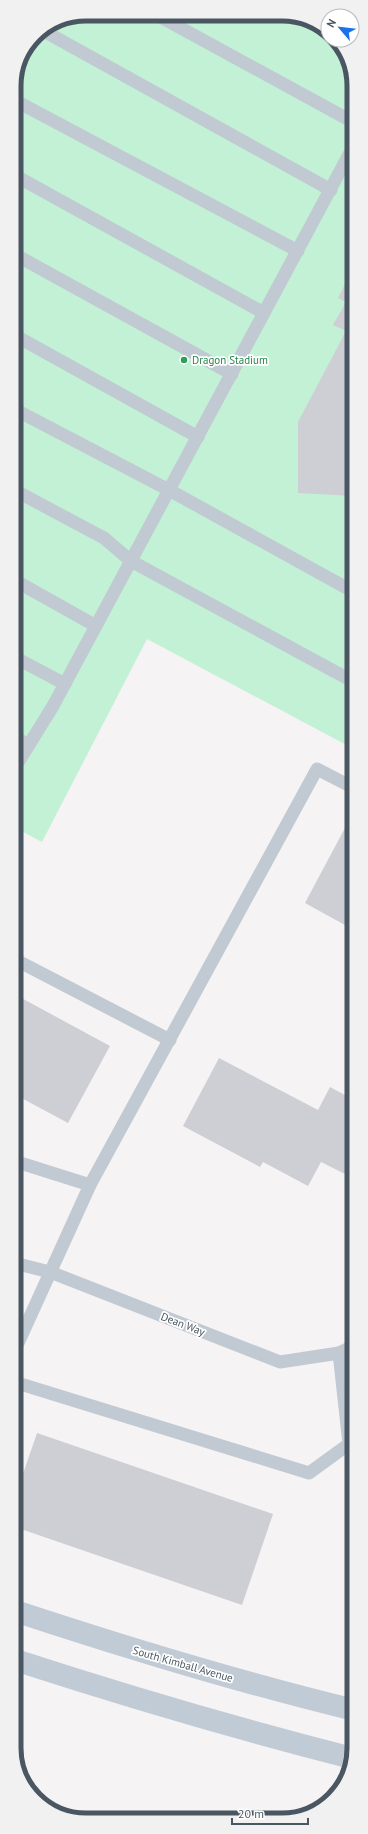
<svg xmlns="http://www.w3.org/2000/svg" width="368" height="1834" font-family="'PT Sans',sans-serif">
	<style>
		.green { fill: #c3f1d5 }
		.building { fill: #cdcfd5 }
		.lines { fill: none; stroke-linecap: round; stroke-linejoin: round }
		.service { stroke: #c1cad2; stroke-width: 13 }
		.secondary { stroke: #c1cbd6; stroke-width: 22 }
		.leisure-dot { fill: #2e9e5b; stroke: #fff; stroke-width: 1.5 }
		.labels { text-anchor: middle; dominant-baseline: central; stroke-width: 3.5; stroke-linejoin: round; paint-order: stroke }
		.leisure-label { font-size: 11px; fill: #27864d; stroke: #fff; text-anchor: start }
		.street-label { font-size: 11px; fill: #4a5661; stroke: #fff }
		.rim { fill: none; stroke: #4a5661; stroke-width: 5 }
	</style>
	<rect width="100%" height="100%" fill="#f5f3f3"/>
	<polygon class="green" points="86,14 300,16 328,34 328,40 337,40 353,77 354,749 147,639 42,842 14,827 14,82 35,35 59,19"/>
	<g class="building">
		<polygon points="353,268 354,496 298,493 298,422 346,331 333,325 346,302 338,298"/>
		<polygon points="346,826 354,830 354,930 305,903"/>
		<polygon points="14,994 110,1046 68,1123 14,1094"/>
		<polygon points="219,1058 318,1110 330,1087 354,1100 354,1186 350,1184 353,1178 321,1162 308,1186 263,1162 260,1167 183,1126"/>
		<polygon points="37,1433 273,1514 242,1605 15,1527 15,1497"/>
	</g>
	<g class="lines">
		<g class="service">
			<polyline points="157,15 353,122"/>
			<polyline points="42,30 331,190"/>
			<polyline points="14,100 298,251"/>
			<polyline points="14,175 264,313"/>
			<polyline points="14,254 232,374"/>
			<polyline points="14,335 198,437"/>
			<polyline points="14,409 169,490 354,592"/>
			<polyline points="14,490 104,538 131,561 354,682"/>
			<polyline points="14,580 96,626"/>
			<polyline points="14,657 65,684"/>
			<polyline points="14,737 29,745"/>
			<polyline points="14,769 53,706 353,147"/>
			<polyline points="14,959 170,1040"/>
			<polyline points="14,1161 90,1185 14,1352"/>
			<polyline points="90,1185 317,769 354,788"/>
			<polyline points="14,1263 50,1272 280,1362 339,1353 354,1346"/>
			<polyline points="14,1382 309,1473 349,1444 339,1353"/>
		</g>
		<g class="secondary">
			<path d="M 15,1611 C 127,1648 239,1682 354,1710"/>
			<path d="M 15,1660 C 126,1696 238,1729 352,1758"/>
		</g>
	</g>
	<circle class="leisure-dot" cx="184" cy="360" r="4"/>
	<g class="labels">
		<g class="leisure-label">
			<text x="192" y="360">Dragon Stadium</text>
		</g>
		<g class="street-label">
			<text transform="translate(183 1324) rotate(21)">Dean Way</text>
			<text transform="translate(183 1664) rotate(16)">South Kimball Avenue</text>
		</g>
	</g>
	<path d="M0 0H368V1834H0ZM86 21H282A65 65 0 0 1 347 86V1748A65 65 0 0 1 282 1813H86A65 65 0 0 1 21 1748V86A65 65 0 0 1 86 21Z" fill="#f1f1f2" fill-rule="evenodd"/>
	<path class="rim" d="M86 21H282A65 65 0 0 1 347 86V1748A65 65 0 0 1 282 1813H86A65 65 0 0 1 21 1748V86A65 65 0 0 1 86 21Z"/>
	<g transform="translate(340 28) rotate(298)"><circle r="19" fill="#ffffff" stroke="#b7bbc0"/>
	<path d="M0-3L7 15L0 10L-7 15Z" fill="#1a73e8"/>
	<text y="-6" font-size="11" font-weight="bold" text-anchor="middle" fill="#4a5661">N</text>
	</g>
	<path d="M232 1818v6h76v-6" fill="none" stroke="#4a5661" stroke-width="2"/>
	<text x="238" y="1818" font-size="12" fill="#4a5661" stroke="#ffffff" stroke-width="3" paint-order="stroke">20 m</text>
</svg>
